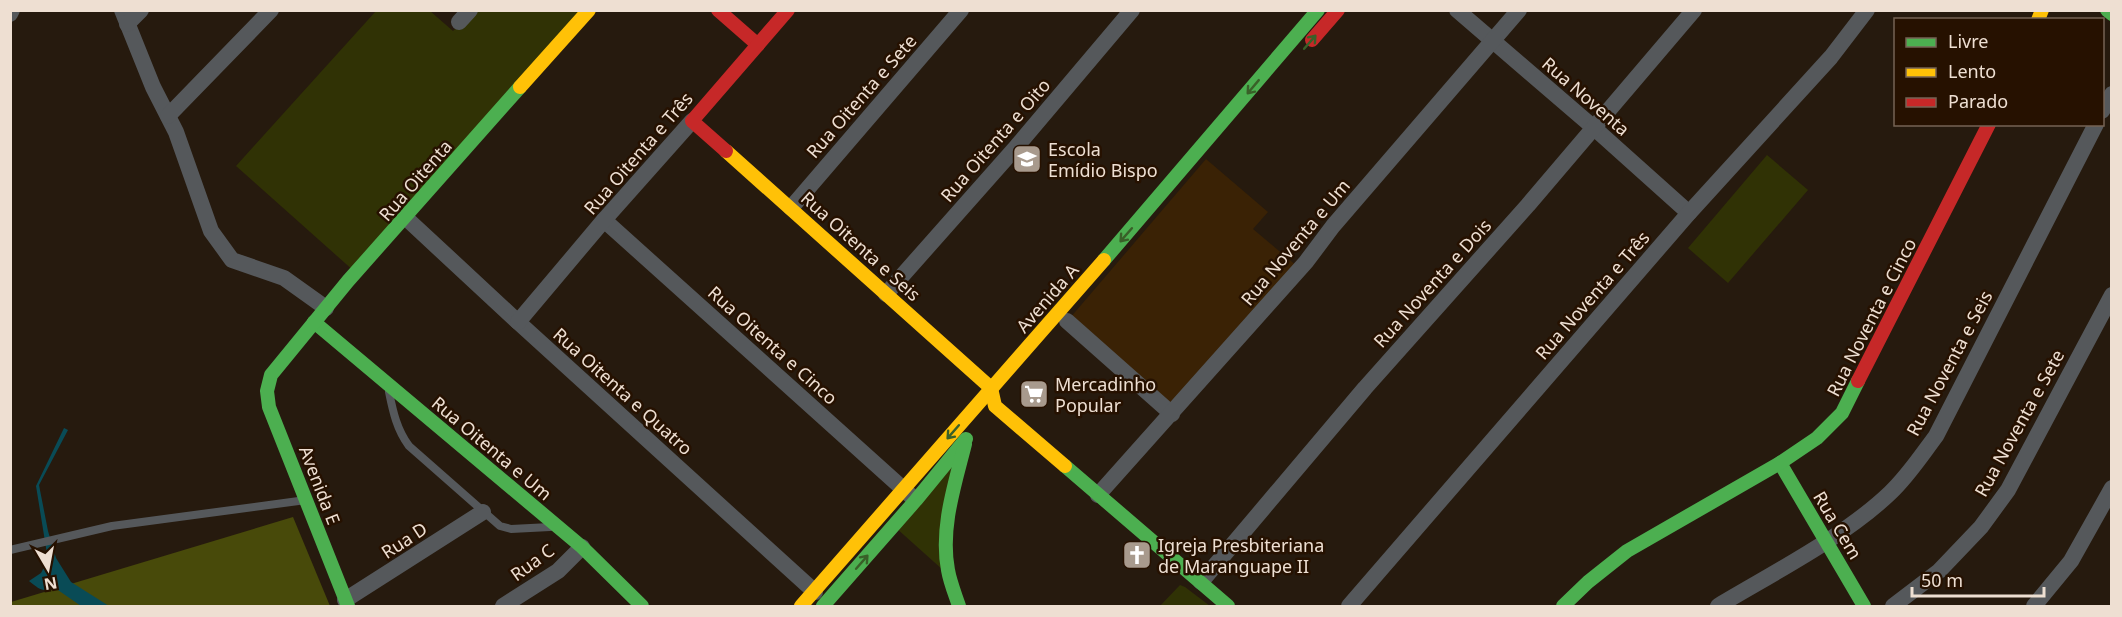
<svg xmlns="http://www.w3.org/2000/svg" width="2122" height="617" font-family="'Noto Sans',sans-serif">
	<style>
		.built { fill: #3a2205 }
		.green { fill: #303205 }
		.forest { fill: #484a0a }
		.water { fill: #094b56 }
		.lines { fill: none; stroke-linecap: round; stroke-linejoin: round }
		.lane { stroke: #55585b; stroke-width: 8 }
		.street { stroke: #55585b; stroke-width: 16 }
		.fast { stroke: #4caf50; stroke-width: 14 }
		.slow { stroke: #ffc107; stroke-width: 14 }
		.jam { stroke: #c62828; stroke-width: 14 }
		.oneway { stroke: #396028 }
		.labels { text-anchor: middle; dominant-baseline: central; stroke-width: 5; stroke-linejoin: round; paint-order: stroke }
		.street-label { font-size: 18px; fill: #eedfd2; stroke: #261100 }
		.poi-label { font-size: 18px; fill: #eedfd2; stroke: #261100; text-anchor: start }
	</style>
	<rect width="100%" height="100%" fill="#261a0e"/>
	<polygon class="built" points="1206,159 1268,212 1253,229 1298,267 1174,409 1070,318"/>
	<g class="green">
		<polygon points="376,11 430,11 453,31 474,11 590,11 355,272 236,166"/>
		<polygon points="1767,155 1808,190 1728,283 1688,248"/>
		<polygon points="964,443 943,570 895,527"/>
		<polygon points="1180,585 1185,587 1210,606 1160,606"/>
	</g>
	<polygon class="forest" points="293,517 330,606 11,606 11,602"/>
	<path class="water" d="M 64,428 L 68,430 L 39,485 L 48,531 L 56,558 L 71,582 L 109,606 L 81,606 L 55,588 C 43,593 39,589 29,581 L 41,573 L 48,560 L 36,486 Z"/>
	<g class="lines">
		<g class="lane">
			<path d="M 389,392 C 393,412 397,430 409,446 L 500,526 L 511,529 L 550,527"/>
			<polyline points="10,550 112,526 306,500"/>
		</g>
		<g class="street">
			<polyline points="122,10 153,87 176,132 211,231 232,260 284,278 326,308"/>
			<polyline points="1457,10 1593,127 1689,213"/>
			<polyline points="10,14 12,10"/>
			<polyline points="459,22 470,10"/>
			<polyline points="127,24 141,10"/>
			<polyline points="2102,111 2112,94"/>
			<polyline points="168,116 271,10"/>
			<polyline points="791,208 961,10"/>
			<polyline points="406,218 518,322 815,592"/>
			<polyline points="604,220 911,496"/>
			<polyline points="886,294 1017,146 1132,10"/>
			<polyline points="1067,321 1172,414"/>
			<polyline points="518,322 604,220 692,121"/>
			<polyline points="1098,495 1306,262 1333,226 1519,10"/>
			<polyline points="1201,582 1365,388 1528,205 1694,10"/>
			<polyline points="345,600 483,512"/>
			<polyline points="503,606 558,571 582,547"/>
			<polyline points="1349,606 1689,213 1831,57 1867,10"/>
			<path d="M 1718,606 C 1773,573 1844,537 1890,493 C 1908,476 1921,456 1936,436 L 2096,124"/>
			<polyline points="1893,606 1939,571 1981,527 2008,490 2112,295"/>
			<polyline points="2034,606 2071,561 2112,488"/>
		</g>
		<g class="fast">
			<polyline points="2107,10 2112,14"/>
			<polyline points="1104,260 1318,10"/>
			<polyline points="314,322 582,547 642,606"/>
			<polyline points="1780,463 1864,606"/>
			<polyline points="1065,466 1228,606"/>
			<polyline points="348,606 269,407 267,391 271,375 348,281 520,87"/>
			<polyline points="823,606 916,500 966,439"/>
			<path d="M 959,606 C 955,594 950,582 948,570 C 940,528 955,484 965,444"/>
			<polyline points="1563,606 1588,582 1627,551 1780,463 1817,438 1842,413 1858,381"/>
		</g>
		<g class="slow">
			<polyline points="2038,20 2042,10"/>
			<polyline points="520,87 589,10"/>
			<polyline points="726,151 991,388 995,406 1065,466"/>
			<polyline points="801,606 1104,260"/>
		</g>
		<g class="jam">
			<polyline points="718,10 758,45"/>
			<polyline points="1312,40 1338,10"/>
			<polyline points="726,151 692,121 788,10"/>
			<polyline points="1858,381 1989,124"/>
		</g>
	</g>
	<defs><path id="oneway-shaft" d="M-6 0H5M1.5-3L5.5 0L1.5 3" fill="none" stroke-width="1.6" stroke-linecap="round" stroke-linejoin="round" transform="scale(1.5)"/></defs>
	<g class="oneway">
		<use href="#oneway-shaft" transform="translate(1310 42) rotate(-49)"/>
		<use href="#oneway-shaft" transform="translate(1253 87) rotate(130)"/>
		<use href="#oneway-shaft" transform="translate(1126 235) rotate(131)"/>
		<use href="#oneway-shaft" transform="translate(953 432) rotate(131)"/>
		<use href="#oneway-shaft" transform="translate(862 562) rotate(-49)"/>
	</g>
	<defs>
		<g id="school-square" transform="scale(1.5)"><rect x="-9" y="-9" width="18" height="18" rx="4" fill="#a89a8d" stroke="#261100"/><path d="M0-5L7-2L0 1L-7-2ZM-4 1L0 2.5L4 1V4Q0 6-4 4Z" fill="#fff"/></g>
		<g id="supermarket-square" transform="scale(1.5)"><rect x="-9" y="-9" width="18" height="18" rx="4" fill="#a89a8d" stroke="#261100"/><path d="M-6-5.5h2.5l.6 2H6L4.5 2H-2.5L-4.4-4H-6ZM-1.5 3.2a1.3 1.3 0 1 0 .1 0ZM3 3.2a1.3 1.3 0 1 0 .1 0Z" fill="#fff"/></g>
		<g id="church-square" transform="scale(1.5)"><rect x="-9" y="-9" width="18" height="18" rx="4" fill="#a89a8d" stroke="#261100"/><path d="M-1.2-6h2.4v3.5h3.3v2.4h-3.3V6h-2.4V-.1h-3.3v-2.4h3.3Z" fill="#fff"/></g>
	</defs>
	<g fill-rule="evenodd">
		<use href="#school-square" x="1027" y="159"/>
		<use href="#supermarket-square" x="1034" y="394"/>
		<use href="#church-square" x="1137" y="555"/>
	</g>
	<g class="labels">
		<g class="street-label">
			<text transform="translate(861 96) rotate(-49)">Rua Oitenta e Sete</text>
			<text transform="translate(1586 96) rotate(41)">Rua Noventa</text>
			<text transform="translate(995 140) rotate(-49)">Rua Oitenta e Oito</text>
			<text transform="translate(638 153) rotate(-49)">Rua Oitenta e Três</text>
			<text transform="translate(415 180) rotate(-49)">Rua Oitenta</text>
			<text transform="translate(1295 242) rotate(-50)">Rua Noventa e Um</text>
			<text transform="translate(861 246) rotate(42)">Rua Oitenta e Seis</text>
			<text transform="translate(1432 283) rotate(-48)">Rua Noventa e Dois</text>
			<text transform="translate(1592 295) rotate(-49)">Rua Noventa e Três</text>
			<text transform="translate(1047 298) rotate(-49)">Avenida A</text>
			<text transform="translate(1871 317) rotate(-63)">Rua Noventa e Cinco</text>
			<text transform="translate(773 345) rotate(42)">Rua Oitenta e Cinco</text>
			<text transform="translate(1949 363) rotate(-62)">Rua Noventa e Seis</text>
			<text transform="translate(623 391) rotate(42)">Rua Oitenta e Quatro</text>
			<text transform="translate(2019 423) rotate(-61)">Rua Noventa e Sete</text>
			<text transform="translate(492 448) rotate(40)">Rua Oitenta e Um</text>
			<text transform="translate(320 485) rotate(69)">Avenida E</text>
			<text transform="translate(1838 525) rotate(59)">Rua Cem</text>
			<text transform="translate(404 540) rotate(-33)">Rua D</text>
			<text transform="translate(532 562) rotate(-36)">Rua C</text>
		</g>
		<g class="poi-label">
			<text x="1048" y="149">Escola<tspan x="1048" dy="21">Emídio Bispo</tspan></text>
			<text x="1055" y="384">Mercadinho<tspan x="1055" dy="21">Popular</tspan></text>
			<text x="1158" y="545">Igreja Presbiteriana<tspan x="1158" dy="21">de Maranguape II</tspan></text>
		</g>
	</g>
	<rect width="2122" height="617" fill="none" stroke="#eedfd2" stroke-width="24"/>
	<rect x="1894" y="18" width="210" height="108" fill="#261100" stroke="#766354" stroke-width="1.5"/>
	<rect x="1906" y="38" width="30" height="9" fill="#4caf50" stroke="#766354" stroke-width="1.5"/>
	<text x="1948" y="48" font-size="18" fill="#eedfd2">Livre</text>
	<rect x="1906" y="68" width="30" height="9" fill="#ffc107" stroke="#766354" stroke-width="1.5"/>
	<text x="1948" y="78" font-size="18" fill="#eedfd2">Lento</text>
	<rect x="1906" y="98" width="30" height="9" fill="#c62828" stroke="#766354" stroke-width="1.5"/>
	<text x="1948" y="108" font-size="18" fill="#eedfd2">Parado</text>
	<g transform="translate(48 569) rotate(170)" stroke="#261100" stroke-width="4.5" paint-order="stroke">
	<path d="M0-4.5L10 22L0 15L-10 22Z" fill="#eedfd2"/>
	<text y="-9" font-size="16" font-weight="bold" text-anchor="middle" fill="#eedfd2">N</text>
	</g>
	<path d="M1912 587v9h132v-9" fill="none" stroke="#eedfd2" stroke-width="3"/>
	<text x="1921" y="587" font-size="18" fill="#eedfd2" stroke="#261100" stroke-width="4.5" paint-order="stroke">50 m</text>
</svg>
